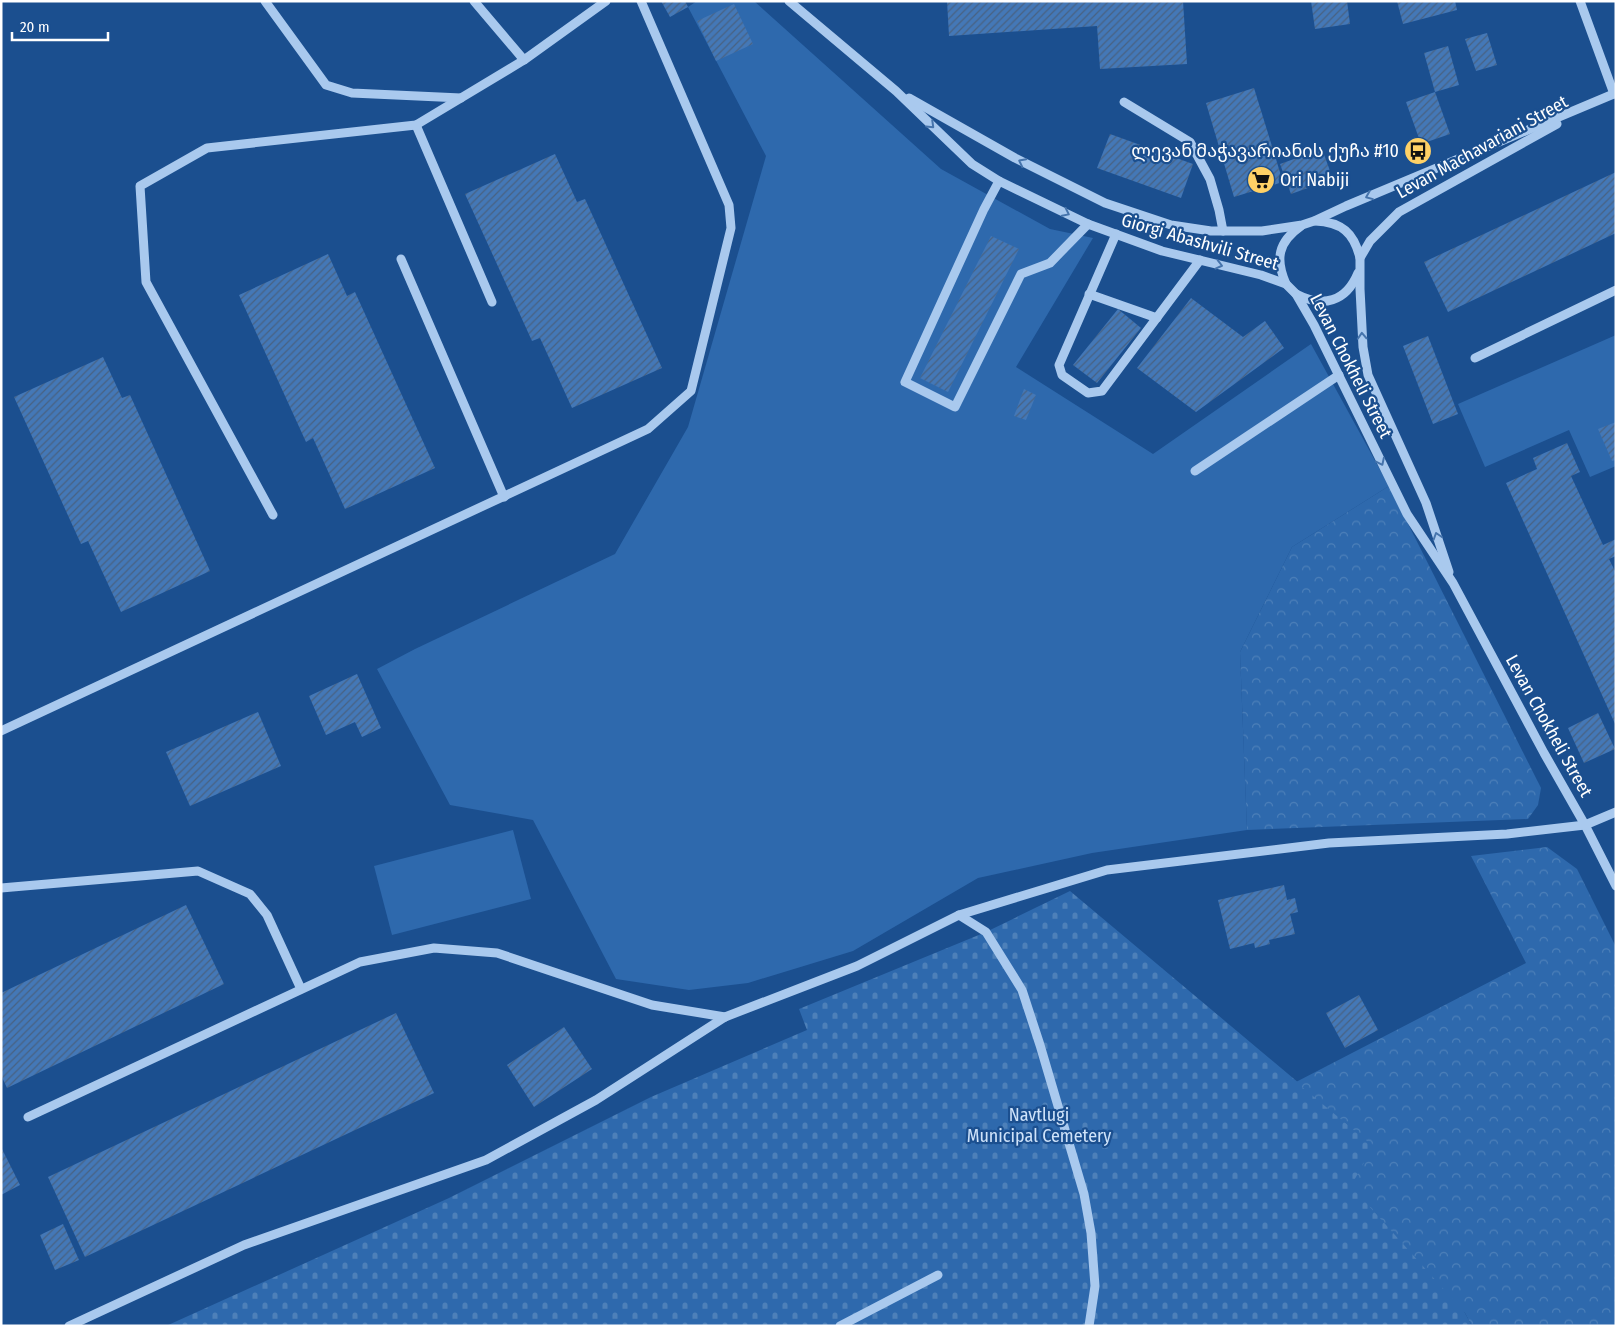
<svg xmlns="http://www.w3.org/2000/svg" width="1617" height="1327" font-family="'Fira Sans Condensed','Noto Sans Georgian',sans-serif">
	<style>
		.green { fill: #2e69ad }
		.cemetery { fill: url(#cemetery-stones) }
		.park { fill: url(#park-crowns) }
		.building { fill: url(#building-hatch) }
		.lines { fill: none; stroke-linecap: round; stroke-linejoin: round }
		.minor { stroke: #a9c9ee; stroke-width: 9 }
		.oneway { stroke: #4674ac }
		.labels { text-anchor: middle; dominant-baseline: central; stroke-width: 4.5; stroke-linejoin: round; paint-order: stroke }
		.street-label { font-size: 18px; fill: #fff; stroke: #1b4f8f }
		.poi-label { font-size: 18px; fill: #fff; stroke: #1b4f8f; text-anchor: end }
		.park-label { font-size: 18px; fill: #cfe3fa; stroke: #1b4f8f }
	</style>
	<defs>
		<pattern id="cemetery-stones" width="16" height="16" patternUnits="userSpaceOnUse" patternTransform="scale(1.25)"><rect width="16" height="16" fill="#2e69ad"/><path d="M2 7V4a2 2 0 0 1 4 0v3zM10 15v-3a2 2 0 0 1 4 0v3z" fill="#4d80b9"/></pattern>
		<pattern id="park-crowns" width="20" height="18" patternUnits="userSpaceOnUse" patternTransform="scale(1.25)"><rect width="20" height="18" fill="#2e69ad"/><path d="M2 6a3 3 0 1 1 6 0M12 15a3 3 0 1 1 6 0" fill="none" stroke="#4d80b9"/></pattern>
		<pattern id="building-hatch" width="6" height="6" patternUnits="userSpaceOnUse" patternTransform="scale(1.25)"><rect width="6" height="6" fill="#4478b7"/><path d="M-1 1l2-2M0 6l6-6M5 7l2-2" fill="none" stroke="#486282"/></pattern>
	</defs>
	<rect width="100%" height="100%" fill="#1b4f8f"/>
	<g class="green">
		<polygon points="697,1 754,1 941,169 1050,229 1093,238 1016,367 1153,454 1311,344 1389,486 1292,547 1240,652 1247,830 1092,853 978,878 853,951 748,983 689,990 616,979 533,820 450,805 377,669 415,649 615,554 688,427 766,156 688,7"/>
		<polygon points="1616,335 1616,466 1590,477 1569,430 1485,467 1458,404"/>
		<polygon points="513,830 531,899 392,935 374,866"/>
	</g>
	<polygon class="cemetery" points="1070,891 1374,1146 1472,1326 166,1326 449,1198 651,1097 807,1030 799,1009 986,932"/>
	<g class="park">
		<polygon points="1389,486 1541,788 1538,805 1528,819 1247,830 1240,652 1292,547"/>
		<polygon points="1547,847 1577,869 1616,947 1616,1326 1472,1326 1465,1313 1351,1186 1373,1146 1296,1082 1526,963 1471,856"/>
	</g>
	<g class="building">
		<polygon points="661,1 685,1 688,7 670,17"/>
		<polygon points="947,1 1183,1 1187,64 1100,69 1097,26 949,36"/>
		<polygon points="1311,1 1347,1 1350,24 1315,29"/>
		<polygon points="1397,1 1455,1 1457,10 1403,24"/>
		<polygon points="734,4 753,44 716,61 697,21"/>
		<polygon points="1487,33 1497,65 1476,71 1465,39"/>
		<polygon points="1448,46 1459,85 1435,92 1424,53"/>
		<polygon points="1254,88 1283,182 1234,197 1206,103"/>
		<polygon points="1435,92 1450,134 1421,144 1406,102"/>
		<polygon points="1110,134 1193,164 1181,198 1097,168"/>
		<polygon points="1322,149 1333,179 1291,194 1280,164"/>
		<polygon points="555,154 577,202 585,199 662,368 572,408 540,338 532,341 465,194"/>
		<polygon points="1616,172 1616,233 1448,312 1424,262"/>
		<polygon points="991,236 1019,249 948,392 920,378"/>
		<polygon points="328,254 347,296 355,292 435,468 345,509 313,438 306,442 239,295"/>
		<polygon points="1191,298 1243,337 1265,321 1284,348 1196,412 1137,368"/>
		<polygon points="1118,309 1141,328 1097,383 1073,365"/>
		<polygon points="1428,336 1458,414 1433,424 1403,346"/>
		<polygon points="103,357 122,398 130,395 210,571 121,612 88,541 81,544 14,397"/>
		<polygon points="1024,389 1036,395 1026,420 1014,416"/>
		<polygon points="1616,422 1616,460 1612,461 1598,429"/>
		<polygon points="1567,443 1580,472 1571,476 1603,545 1616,539 1616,556 1609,559 1616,573 1616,726 1506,483 1537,469 1533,458"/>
		<polygon points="357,674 381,728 362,737 355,722 326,735 309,696"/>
		<polygon points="258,712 281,766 190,806 166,752"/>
		<polygon points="1598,713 1615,749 1584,763 1568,728"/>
		<polygon points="1284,885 1287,900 1295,898 1298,912 1290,914 1295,934 1269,940 1270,944 1255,948 1254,943 1230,949 1218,900"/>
		<polygon points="186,905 224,984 7,1088 1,1075 1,993"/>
		<polygon points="1359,995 1378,1030 1345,1048 1326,1013"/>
		<polygon points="396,1013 434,1093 85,1257 48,1177"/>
		<polygon points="564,1027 592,1069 534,1107 507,1065"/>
		<polygon points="1,1147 20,1185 1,1195"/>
		<polygon points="63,1224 79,1260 55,1270 40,1235"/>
	</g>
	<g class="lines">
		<g class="minor">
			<polyline points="265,1 326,85 352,93 461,98"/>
			<polyline points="474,1 524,60"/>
			<polyline points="789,1 896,91 972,164 999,181 1088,224 1162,251 1261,275 1286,284 1296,294 1314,325 1407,514 1453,583 1544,753 1585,825 1616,886"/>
			<polyline points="1580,1 1614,94"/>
			<polyline points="909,98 1015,158 1105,203 1171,225 1211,231 1262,231 1302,225 1314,221 1346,206 1616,93"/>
			<polyline points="1124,102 1190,142 1210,179 1219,210 1223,231"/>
			<polyline points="416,125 492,302"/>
			<polyline points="999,181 984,209 905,382 955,407 1021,274 1050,263 1088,224"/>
			<path d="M 1315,221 C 1342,222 1354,233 1360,258"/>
			<polyline points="1116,234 1059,365 1062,375 1088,393 1102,391 1200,260"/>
			<polyline points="401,259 504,497"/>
			<path d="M 1286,284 C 1275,259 1278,242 1301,226"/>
			<polyline points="1089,294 1157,318"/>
			<path d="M 1296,294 C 1323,308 1346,302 1358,273"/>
			<polyline points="1475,358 1616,290"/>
			<polyline points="1195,471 1339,375"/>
			<polyline points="273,515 146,282 140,186 207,148 416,125 524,60 606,1"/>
			<polyline points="1449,572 1426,503 1368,375 1363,347 1360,289 1360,258 1370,241 1399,212 1557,124"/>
			<polyline points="1,731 648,429 691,391 731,228 729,205 641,1"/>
			<polyline points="1,888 198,871 250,894 267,915 301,989"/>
			<polyline points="959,915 986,932 1022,990 1040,1045 1084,1194 1091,1233 1095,1286 1089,1326"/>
			<polyline points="28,1117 360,962 434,948 497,953 652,1005 725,1017"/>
			<polyline points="69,1326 244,1245 486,1160 596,1100 725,1017 857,966 959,915 1107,870 1329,843 1507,834 1585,825 1616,812"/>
			<polyline points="840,1326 938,1275"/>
		</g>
	</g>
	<defs><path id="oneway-chevron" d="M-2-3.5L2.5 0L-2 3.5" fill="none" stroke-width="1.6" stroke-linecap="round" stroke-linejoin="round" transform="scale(1.25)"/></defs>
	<g class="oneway">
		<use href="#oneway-chevron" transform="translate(931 125) rotate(44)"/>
		<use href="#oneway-chevron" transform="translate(1022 162) rotate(-153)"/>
		<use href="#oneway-chevron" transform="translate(1369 196) rotate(158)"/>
		<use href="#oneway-chevron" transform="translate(1066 213) rotate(26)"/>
		<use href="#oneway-chevron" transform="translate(1219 265) rotate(14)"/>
		<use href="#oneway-chevron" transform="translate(1362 336) rotate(-93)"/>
		<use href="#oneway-chevron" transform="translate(1381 462) rotate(64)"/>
		<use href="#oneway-chevron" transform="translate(1437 536) rotate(-108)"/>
	</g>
	<defs>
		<g id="bus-disc" transform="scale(1.4375)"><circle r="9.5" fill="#ffd166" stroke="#1b4f8f"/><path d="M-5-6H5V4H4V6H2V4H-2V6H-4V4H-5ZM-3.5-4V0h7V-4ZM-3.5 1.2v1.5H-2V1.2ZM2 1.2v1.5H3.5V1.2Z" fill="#111"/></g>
		<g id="supermarket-disc" transform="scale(1.4375)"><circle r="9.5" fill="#ffd166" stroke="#1b4f8f"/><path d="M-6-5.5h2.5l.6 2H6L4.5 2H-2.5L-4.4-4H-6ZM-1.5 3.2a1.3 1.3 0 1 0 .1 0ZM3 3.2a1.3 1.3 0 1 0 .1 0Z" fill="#111"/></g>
	</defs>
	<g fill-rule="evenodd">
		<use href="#bus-disc" x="1418" y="151"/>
		<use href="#supermarket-disc" x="1261" y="180"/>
	</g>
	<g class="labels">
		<g class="street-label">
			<text transform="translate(1482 147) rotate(-29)">Levan Machavariani Street</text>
			<text transform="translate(1200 242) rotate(16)">Giorgi Abashvili Street</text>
			<text transform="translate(1351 366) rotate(63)">Levan Chokheli Street</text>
			<text transform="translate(1549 726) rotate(61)">Levan Chokheli Street</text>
		</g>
		<g class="poi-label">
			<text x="1399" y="151">ლევან მაჭავარიანის ქუჩა #10</text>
			<text x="1280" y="180" text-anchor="start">Ori Nabiji</text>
		</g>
		<g class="park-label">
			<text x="1039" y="1115">Navtlugi<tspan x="1039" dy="21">Municipal Cemetery</tspan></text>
		</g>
	</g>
	<rect width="1617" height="1327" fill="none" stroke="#ffffff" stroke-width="5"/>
	<path d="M12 32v8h96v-8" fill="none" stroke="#ffffff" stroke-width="2.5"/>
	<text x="20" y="32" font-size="15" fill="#ffffff" stroke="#1b4f8f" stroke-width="4" paint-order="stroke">20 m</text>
</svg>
